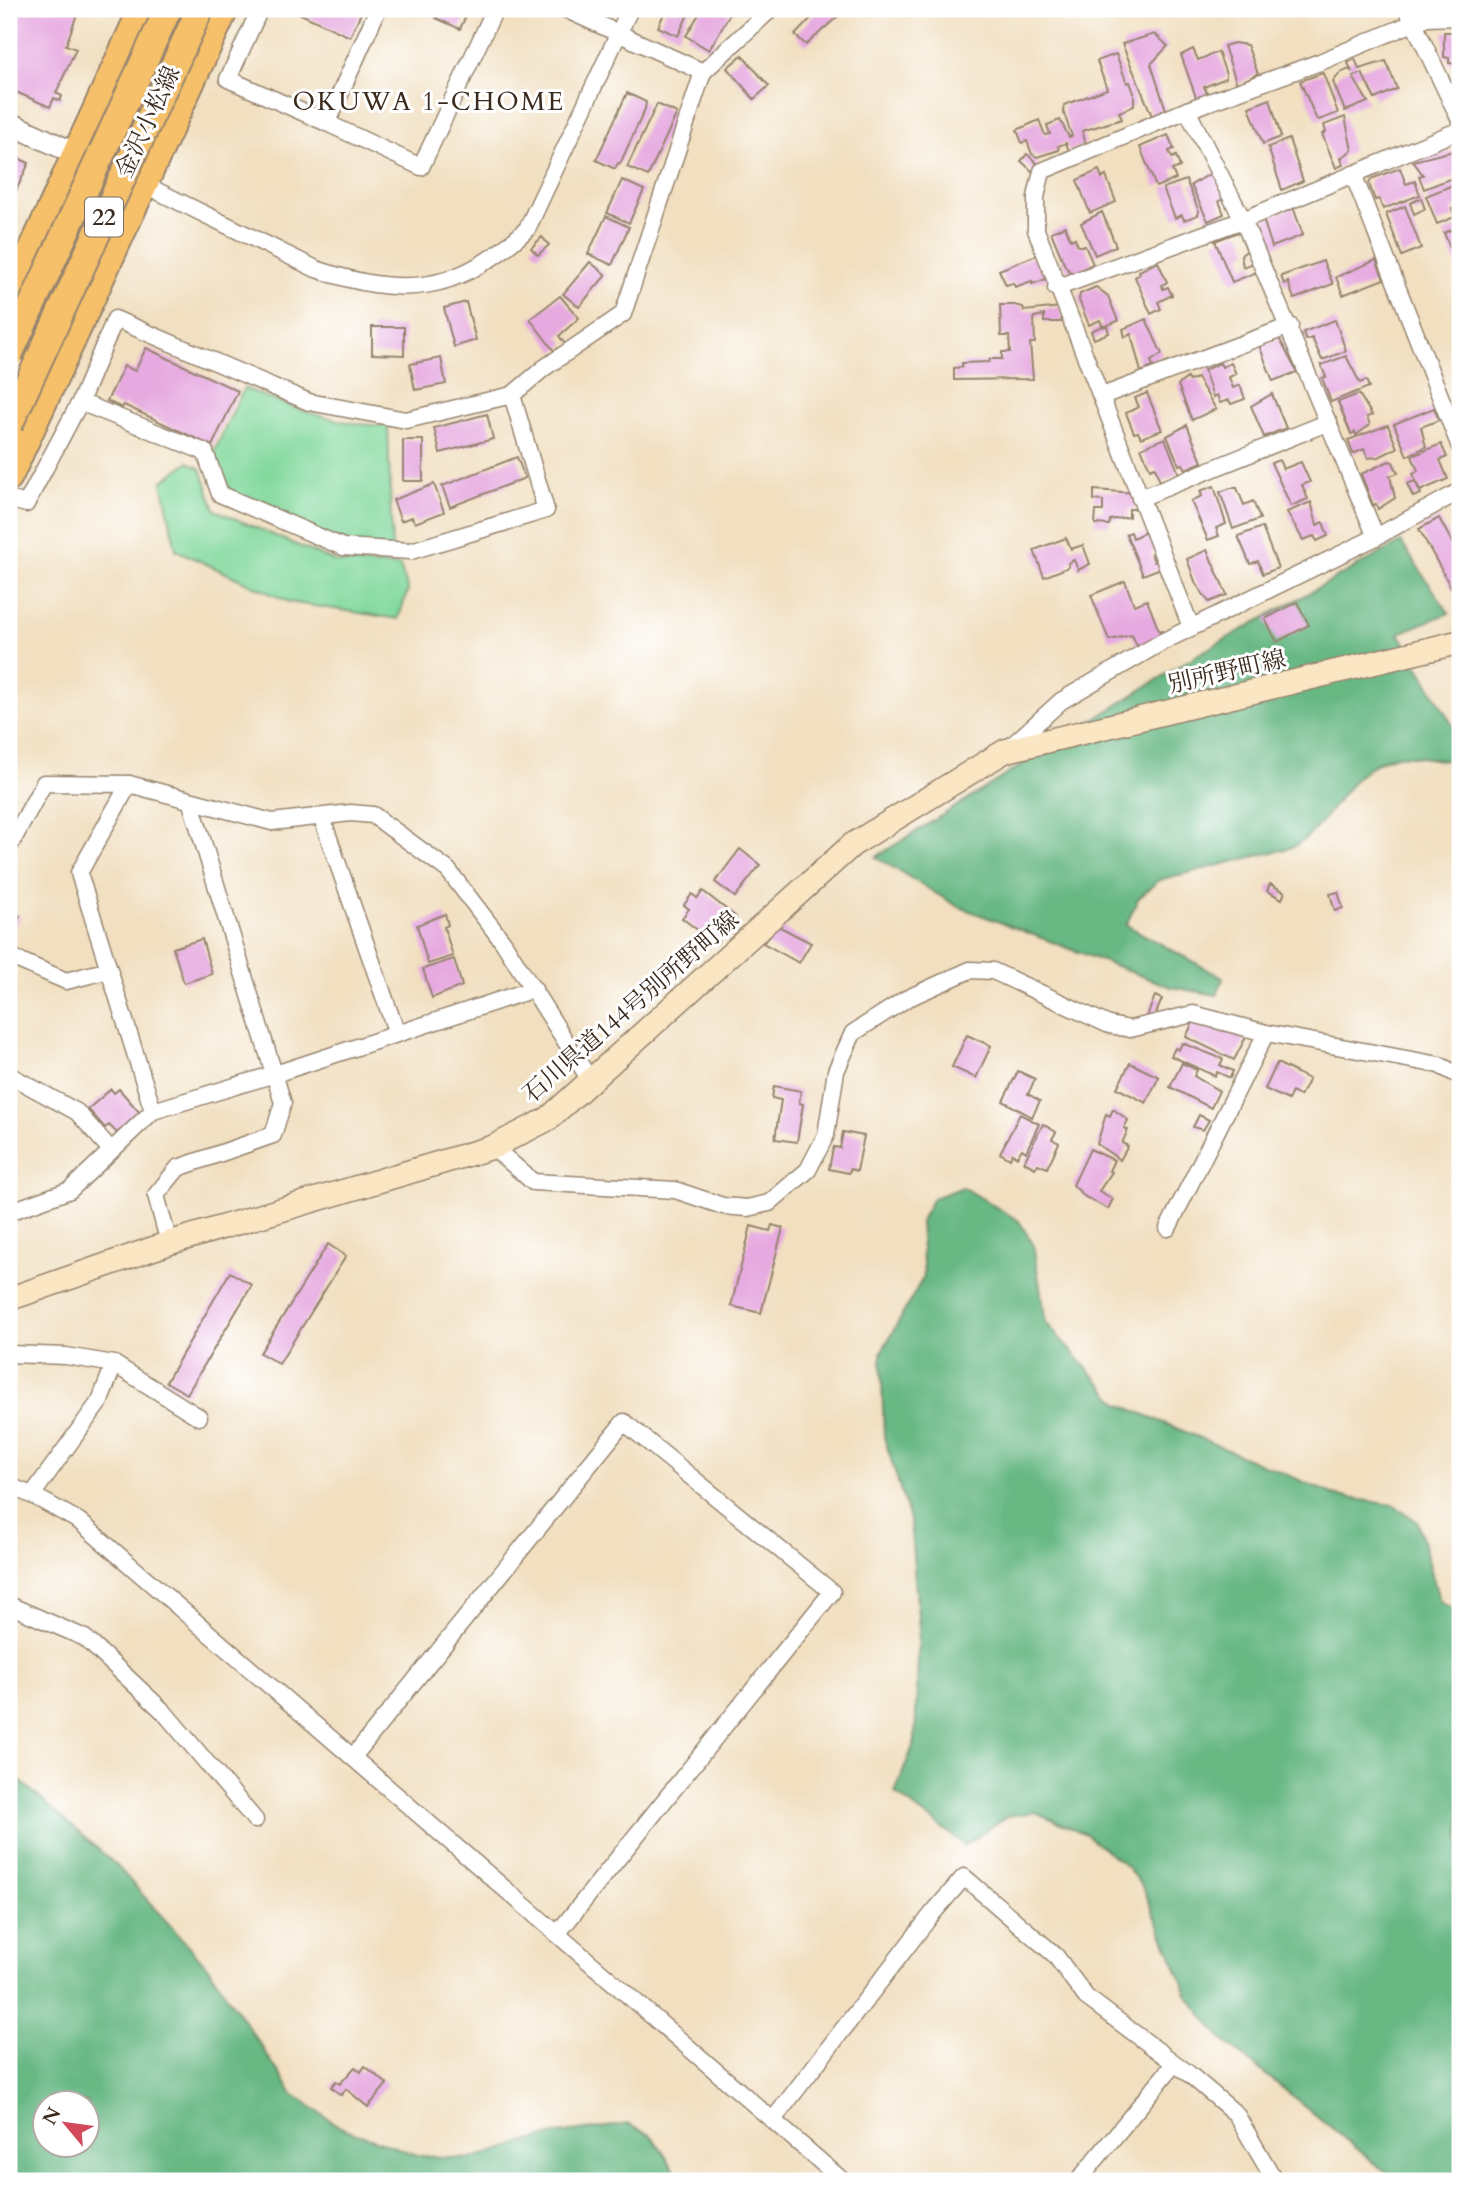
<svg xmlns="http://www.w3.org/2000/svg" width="1469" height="2190" font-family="Cardo,'Noto Serif JP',serif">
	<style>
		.green { fill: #81d89c; stroke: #5e815d; stroke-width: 2 }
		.forest { fill: #68b884; stroke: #527151; stroke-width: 2; fill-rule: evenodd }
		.building { fill: #e6a9e0 }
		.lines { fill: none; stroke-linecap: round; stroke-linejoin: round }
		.minor-casing { stroke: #96846f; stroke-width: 19 }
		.tertiary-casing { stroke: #96846f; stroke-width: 24 }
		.secondary-casing { stroke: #96846f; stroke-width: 26 }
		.primary-casing { stroke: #96846f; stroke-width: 30 }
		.minor { stroke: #fff; stroke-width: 16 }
		.tertiary { stroke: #fff; stroke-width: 21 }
		.secondary { stroke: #fbe6c4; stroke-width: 23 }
		.primary { stroke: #f6c06b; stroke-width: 26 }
		.primary-bridge-casing { stroke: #96846f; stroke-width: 30; stroke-linecap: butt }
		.primary-bridge { stroke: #f6c06b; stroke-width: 26 }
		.labels { text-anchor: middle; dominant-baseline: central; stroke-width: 6; stroke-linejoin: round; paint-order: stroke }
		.shield { fill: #fff; stroke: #766a62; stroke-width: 2 }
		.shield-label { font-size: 23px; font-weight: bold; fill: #3b2a1e }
		.street-label { font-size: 24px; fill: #3b2a1e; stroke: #fff }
		.neighbourhood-label { font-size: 26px; letter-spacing: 2px; fill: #3b2a1e; stroke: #fff }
	</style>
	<rect width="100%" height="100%" fill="#fff"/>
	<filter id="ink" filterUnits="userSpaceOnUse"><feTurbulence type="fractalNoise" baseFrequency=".0143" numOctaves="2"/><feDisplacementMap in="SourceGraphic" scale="14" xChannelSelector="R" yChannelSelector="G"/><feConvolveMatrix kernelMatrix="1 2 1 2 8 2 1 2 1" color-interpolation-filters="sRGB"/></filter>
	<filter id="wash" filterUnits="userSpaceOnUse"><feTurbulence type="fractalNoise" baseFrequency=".00686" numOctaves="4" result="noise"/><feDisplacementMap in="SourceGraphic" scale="28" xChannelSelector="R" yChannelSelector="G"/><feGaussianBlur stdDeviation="1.57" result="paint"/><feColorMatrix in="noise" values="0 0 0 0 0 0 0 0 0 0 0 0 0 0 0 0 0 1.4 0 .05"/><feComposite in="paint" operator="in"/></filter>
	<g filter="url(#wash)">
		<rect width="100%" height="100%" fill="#f1dfc0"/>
		<g class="green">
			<path d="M 244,388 C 291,408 337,425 388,426 L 392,549 L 343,547 L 234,500 L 214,452 Z"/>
			<polygon points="188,462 201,469 215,510 336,562 400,566 408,590 398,619 289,602 176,550 162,482"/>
		</g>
		<g class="forest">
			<path d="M 1401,542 L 1449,613 L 1399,633 L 1460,738 L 1460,761 C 1441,762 1407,752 1390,757 C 1344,772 1332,825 1293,847 L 1159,880 L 1138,899 L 1126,925 L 1223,978 L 1217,995 L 1171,987 L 957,906 L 876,857 L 1195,656 Z"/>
			<polygon points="963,1187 1019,1221 1033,1244 1046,1323 1119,1404 1337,1496 1393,1505 1418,1522 1439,1600 1460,1614 1460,2181 1397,2181 1221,2038 1188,1996 1144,1889 1127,1867 1086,1834 1035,1812 1007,1816 965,1845 895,1793 915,1741 919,1628 910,1520 884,1437 881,1353 924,1276 920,1222 933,1198"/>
			<path d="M 9,1771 L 116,1865 L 210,1970 L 293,2094 L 340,2127 L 417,2155 L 470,2159 L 551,2135 L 628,2124 L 652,2136 L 682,2181 L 9,2181 ZM 46,2102 L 88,2102 L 88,2144 L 46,2144 Z"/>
		</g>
		<g id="blocks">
			<g class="building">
				<polygon points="9,9 79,9 66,45 76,49 56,93 62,96 60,101 54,98 50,107 9,89"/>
				<polygon points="290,9 363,9 350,37"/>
				<polygon points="440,9 469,9 460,29 436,18"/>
				<polygon points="666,9 696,9 694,12 690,10 678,36 658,27"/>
				<polygon points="702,9 721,9 730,14 709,50 686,36"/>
				<polygon points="815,9 846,9 806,45 795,35 818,11"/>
				<polygon points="1444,32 1459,32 1460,64 1449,63 1449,58 1444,57"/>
				<polygon points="1155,34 1168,46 1151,64 1166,110 1152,116 1122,44"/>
				<polygon points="1234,43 1247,45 1258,74 1237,84 1224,46"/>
				<polygon points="1193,49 1198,60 1218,52 1226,74 1226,78 1204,87 1208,95 1197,100 1181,55"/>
				<polygon points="1116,54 1127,83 1130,82 1134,93 1134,106 1119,112 1122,119 1082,131 1086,144 1069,151 1066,143 1058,146 1059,150 1037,157 1032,154 1027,141 1022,143 1017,130 1039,120 1045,135 1050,134 1047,125 1060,120 1069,137 1072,136 1063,111 1064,105 1107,89 1097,61"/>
				<polygon points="742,55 769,86 754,99 727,68"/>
				<polygon points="1355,59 1359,69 1386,61 1397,89 1375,99 1362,73 1353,77 1368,102 1345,111 1333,82 1340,73 1349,69 1352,72 1348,63"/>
				<polygon points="1323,73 1338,113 1319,120 1316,118 1300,81"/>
				<polygon points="627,93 646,102 645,109 620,164 618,163 615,169 596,160"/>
				<polygon points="1270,99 1281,137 1263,144 1249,107"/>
				<polygon points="657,104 677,113 648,176 627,167"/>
				<polygon points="1345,117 1352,150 1341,158 1343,165 1336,168 1322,134 1326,132 1324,125"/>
				<polygon points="1168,135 1174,149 1169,151 1172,158 1176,156 1180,167 1172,170 1176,179 1156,187 1140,147"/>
				<polygon points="1289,139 1303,181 1282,190 1268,147"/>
				<polygon points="1453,151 1460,175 1424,189 1419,176 1423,175 1413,161"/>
				<polygon points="9,154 29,163 9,206"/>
				<polygon points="1027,154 1039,165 1033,172 1021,161"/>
				<polygon points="1400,168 1406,184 1415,181 1420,195 1383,209 1379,199 1375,200 1369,184 1371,179"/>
				<polygon points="1099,170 1102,178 1106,176 1116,202 1090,213 1077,180"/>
				<polygon points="1217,170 1226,198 1219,201 1224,214 1208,221 1191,185"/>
				<polygon points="622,180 644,190 629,223 607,213"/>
				<polygon points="1186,180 1199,211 1198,215 1184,220 1182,215 1175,218 1163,188"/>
				<polygon points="1460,182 1460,212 1458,207 1452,209 1455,217 1437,224 1426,196"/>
				<polygon points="1421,198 1425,209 1414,214 1410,203"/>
				<polygon points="1405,206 1421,248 1402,256 1386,214"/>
				<polygon points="1293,207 1303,235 1272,247 1263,219"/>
				<polygon points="1102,212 1116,246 1095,255 1081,223"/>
				<polygon points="606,216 629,227 612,265 588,254"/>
				<polygon points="1065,226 1071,240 1075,238 1078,246 1085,246 1093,264 1072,274 1065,266 1051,232"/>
				<polygon points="1460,226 1460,265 1457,266 1444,233"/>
				<polygon points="1238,232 1242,235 1248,250 1241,255 1243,267 1253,263 1257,272 1232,282 1215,241"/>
				<polygon points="542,237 549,245 538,255 531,248"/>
				<polygon points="1037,255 1049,278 1032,284 1032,281 1015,287 1013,283 1006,285 999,270"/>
				<polygon points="1376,260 1384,279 1343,295 1336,277"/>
				<polygon points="1323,261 1333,284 1294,299 1288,282 1284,284 1281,276"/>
				<polygon points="590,262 606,275 579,307 563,294"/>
				<polygon points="1158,262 1167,282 1162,285 1163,289 1168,287 1172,295 1158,302 1161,309 1151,314 1135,277 1140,274 1139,271"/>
				<polygon points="1096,287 1108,296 1118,321 1103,327 1100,320 1089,325 1079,300 1080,294"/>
				<polygon points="560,296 579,318 559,336 565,344 555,352 530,319"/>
				<polygon points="466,302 476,340 454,347 444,308"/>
				<polygon points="1000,305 1014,305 1023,307 1024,311 1061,307 1062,322 1044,322 1044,315 1034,317 1035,343 1030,343 1033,379 954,380 954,368 962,367 962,363 989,362 990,359 1002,359 1002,352 1010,352 1009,336 1001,336"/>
				<polygon points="1146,319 1162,354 1151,361 1153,367 1141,372 1131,334 1125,337 1123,329"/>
				<polygon points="1335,320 1346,351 1322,360 1312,338 1306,340 1303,332"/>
				<polygon points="1102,326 1107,326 1109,333 1094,339 1091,331"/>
				<polygon points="372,327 404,327 404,355 372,354"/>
				<polygon points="1279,338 1297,372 1273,381 1259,345"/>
				<polygon points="146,348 238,391 212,446 124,405 122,408 107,401 124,366 135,371"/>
				<polygon points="1346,356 1360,383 1366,380 1369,387 1331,402 1322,378 1326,377 1321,365"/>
				<polygon points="441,358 446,384 415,390 410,364"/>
				<polygon points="1220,363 1222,367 1231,363 1236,374 1229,377 1233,388 1240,385 1245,399 1231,404 1229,400 1220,403 1217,395 1213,397 1204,370"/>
				<polygon points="1187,378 1189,381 1197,378 1216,409 1192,420 1178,385"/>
				<polygon points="1147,393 1162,430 1141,438 1138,432 1134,433 1126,413 1139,407 1135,398"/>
				<polygon points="1272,394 1286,428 1264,437 1251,406"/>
				<polygon points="1359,394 1372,415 1367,417 1370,425 1356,435 1355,432 1351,434 1338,402"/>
				<polygon points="1434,408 1439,420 1421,427 1426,447 1407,456 1394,424"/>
				<polygon points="487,414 493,439 440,453 434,428"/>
				<polygon points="1187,425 1202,462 1186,469 1183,464 1179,465 1167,436"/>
				<polygon points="1388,425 1397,448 1379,457 1368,458 1364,449 1353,454 1348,440"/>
				<polygon points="1165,438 1179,474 1160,482 1155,467 1150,469 1141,448"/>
				<rect x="403" y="440" width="20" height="41"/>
				<polygon points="1441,444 1447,457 1440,460 1448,479 1420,491 1413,474 1418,471 1412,456"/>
				<polygon points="517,457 525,478 450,507 442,486"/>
				<polygon points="1279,460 1283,469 1301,462 1310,482 1302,485 1308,499 1291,506 1271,463"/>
				<polygon points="1389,461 1393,462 1398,473 1390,476 1395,498 1378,509 1376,504 1373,505 1361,474"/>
				<polygon points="1415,481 1421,494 1413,497 1407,484"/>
				<polygon points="434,484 444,512 415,523 412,517 401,521 393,500"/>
				<polygon points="1214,486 1226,524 1216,528 1219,536 1208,540 1191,501 1202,496 1200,491"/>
				<polygon points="1231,488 1237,488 1244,505 1253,501 1260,519 1233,529 1220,492"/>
				<polygon points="1094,490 1136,493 1135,509 1129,509 1129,517 1110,520 1109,525 1095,524 1096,511 1103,511 1103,501 1094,500"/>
				<polygon points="1311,502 1317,525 1323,522 1328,536 1317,541 1314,536 1303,540 1287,512"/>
				<polygon points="1439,518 1460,557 1460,586 1453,591 1419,529"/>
				<polygon points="1262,527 1278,568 1263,574 1258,561 1250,564 1238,536"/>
				<polygon points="1131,532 1133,538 1145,532 1146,535 1152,532 1159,549 1151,553 1154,562 1163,558 1166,566 1143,575 1126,534"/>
				<polygon points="1066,538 1071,549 1083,545 1090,564 1078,570 1074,560 1068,563 1069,567 1044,577 1034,550"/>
				<polygon points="1207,550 1227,595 1209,602 1196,584 1187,559"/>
				<polygon points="1125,581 1134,605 1147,600 1159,631 1162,630 1166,639 1137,646 1132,635 1109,640 1091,595"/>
				<polygon points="1297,602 1309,625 1277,642 1265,619"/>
				<polygon points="740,849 760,865 735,897 715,882"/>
				<polygon points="1270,884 1285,892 1282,899 1267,891"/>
				<polygon points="703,891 736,917 716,944 682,918 689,909 684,905 692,894 697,898"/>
				<polygon points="1338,892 1343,908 1335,911 1330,894"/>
				<polygon points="9,910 20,916 9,937"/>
				<polygon points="445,914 448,925 444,927 453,956 428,964 417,925"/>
				<polygon points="778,926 811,943 799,963 763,943"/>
				<polygon points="202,939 212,974 184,983 173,948"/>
				<polygon points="454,959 462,986 432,998 423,969"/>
				<polygon points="1155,996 1162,999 1154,1018 1147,1016"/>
				<polygon points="1193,1022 1225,1031 1228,1024 1248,1033 1234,1060 1186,1037"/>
				<polygon points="967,1035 991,1046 976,1078 952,1067"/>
				<polygon points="1182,1043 1223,1059 1220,1065 1233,1071 1230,1078 1217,1072 1215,1076 1171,1056 1175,1048 1179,1050"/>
				<polygon points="1130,1063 1159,1077 1146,1103 1117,1088"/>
				<polygon points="1182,1063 1197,1070 1194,1076 1219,1091 1211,1108 1170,1087"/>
				<polygon points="1277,1063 1309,1079 1300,1096 1292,1092 1288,1100 1265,1089"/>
				<polygon points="1018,1071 1035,1079 1028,1094 1040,1101 1032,1117 1003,1101"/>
				<polygon points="774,1086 801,1091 799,1103 803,1104 797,1142 775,1139 781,1100 772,1098"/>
				<polygon points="111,1089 114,1093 119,1089 140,1113 117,1133 109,1125 105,1128 88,1109"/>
				<polygon points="1113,1109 1128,1120 1124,1128 1128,1130 1122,1143 1128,1146 1120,1160 1097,1144 1106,1114 1110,1116"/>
				<polygon points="1020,1114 1039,1124 1026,1152 1022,1149 1017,1157 1012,1154 1010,1159 1000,1153"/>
				<polygon points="1199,1115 1209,1120 1203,1130 1193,1127"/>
				<polygon points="1043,1124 1056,1132 1052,1139 1059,1143 1047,1168 1038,1164 1035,1168 1024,1162"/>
				<polygon points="843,1132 864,1136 857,1171 850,1169 849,1173 829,1169 832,1153 834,1147 840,1148"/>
				<polygon points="1090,1149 1114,1160 1109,1171 1112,1172 1099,1191 1113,1199 1108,1209 1085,1197 1073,1185"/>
				<polygon points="772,1225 783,1228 761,1313 731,1306 751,1226 770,1231"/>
				<polygon points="328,1244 346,1256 279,1364 260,1353"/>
				<polygon points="230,1272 252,1285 187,1394 166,1382"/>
				<polygon points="365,2066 387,2084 368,2107 346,2089 341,2095 331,2087 336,2081 340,2084 355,2067 361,2072"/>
			</g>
		</g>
	</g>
	<g filter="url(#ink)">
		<use href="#blocks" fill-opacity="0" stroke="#96846f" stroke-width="2"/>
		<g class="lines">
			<g class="minor-casing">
				<g id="minor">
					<polyline points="260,9 228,79 327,123 378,9"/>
					<polyline points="565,9 703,72 771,9"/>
					<polyline points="1407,9 1460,120"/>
					<polyline points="1187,110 1243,220 1376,537"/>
					<polyline points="327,123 421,167 495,9"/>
					<polyline points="1353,174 1460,447"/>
					<path d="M 145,185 L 316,269 C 403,299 459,293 527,229 L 630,9"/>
					<polyline points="1056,288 1243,220 1460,130"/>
					<polyline points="512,395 546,510 411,551 343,547 220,494 205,452 80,402 115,319 309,402 406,420 512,395 544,368 623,314 703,72"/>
					<polyline points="1102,396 1290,326"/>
					<polyline points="1140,498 1329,422"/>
					<polyline points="9,499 26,504 80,402"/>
					<polyline points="1191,627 1036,230 1036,197 1042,171 1187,110 1320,62 1425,18 1460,17"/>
					<polyline points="1008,749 1061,701 1162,642 1376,537 1460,491"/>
					<polyline points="129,784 79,873 153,1111"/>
					<polyline points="322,818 397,1034"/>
					<polyline points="9,847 44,783 129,784 272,822 351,813 373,815 448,870 503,942 590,1080"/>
					<polyline points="9,956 66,981 109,970"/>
					<polyline points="9,1075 77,1112 110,1149"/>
					<polyline points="493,1147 533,1182 675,1190 723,1206 747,1208 769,1203 808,1170 826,1135 836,1071 853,1033 906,999 970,970 993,971 1109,1025 1130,1029 1193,1014 1266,1033 1439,1065 1460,1076"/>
					<polyline points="9,1212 70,1190 153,1111 275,1074 534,989"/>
					<polyline points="1168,1228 1266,1033"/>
					<polyline points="169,1243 156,1195 178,1168 273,1135 283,1103 191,803"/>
					<polyline points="9,1354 66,1356 114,1364"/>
					<polyline points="9,1486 32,1495 79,1521 843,2181"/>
					<polyline points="32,1495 100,1401 114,1364 199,1417"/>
					<polyline points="9,1605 85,1638 164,1712 255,1820"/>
					<polyline points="353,1757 624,1422 832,1592 557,1934"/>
					<polyline points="773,2120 932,1914 964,1877 1055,1955 1086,1997 1189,2074 1236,2114 1275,2181"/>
					<polyline points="1078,2181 1174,2064"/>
				</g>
			</g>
			<g class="tertiary-casing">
				<polyline id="tertiary" points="9,123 137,182"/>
			</g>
			<g class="secondary-casing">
				<polyline id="secondary" points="9,1299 169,1243 493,1147 548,1119 852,845 1005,751 1460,642"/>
			</g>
			<g class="primary-casing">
				<g id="primary">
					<polyline points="9,300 142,9"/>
					<polyline points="9,477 225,9"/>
				</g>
			</g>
			<use href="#minor" class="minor"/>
			<use href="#tertiary" class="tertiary"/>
			<use href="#secondary" class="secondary"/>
			<use href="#primary" class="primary"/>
			<g class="primary-bridge-casing">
				<g id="primary-bridge">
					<polyline points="9,355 168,9"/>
					<polyline points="9,425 200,9"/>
				</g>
			</g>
			<use href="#primary-bridge" class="primary-bridge"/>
		</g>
	</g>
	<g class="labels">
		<rect class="shield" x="85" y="197.5" width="38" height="39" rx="5"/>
		<g class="shield-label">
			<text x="104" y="217">22</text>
		</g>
		<g class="street-label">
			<text transform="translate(148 122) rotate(-65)">金沢小松線</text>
			<text transform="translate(1227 672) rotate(-13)">別所野町線</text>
			<text transform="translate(631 1007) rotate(-41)">石川県道144号別所野町線</text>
		</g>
		<g class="neighbourhood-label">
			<text x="429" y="101">OKUWA 1-CHOME</text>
		</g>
	</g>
	<rect width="1469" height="2190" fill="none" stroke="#fff" stroke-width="35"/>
	<g transform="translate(66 2124) rotate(299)"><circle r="33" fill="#ffffff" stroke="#b1aaa5" stroke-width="2"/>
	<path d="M0-5L12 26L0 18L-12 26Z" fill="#d1495b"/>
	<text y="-10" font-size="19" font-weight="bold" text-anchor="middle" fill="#3b2a1e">N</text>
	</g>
</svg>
